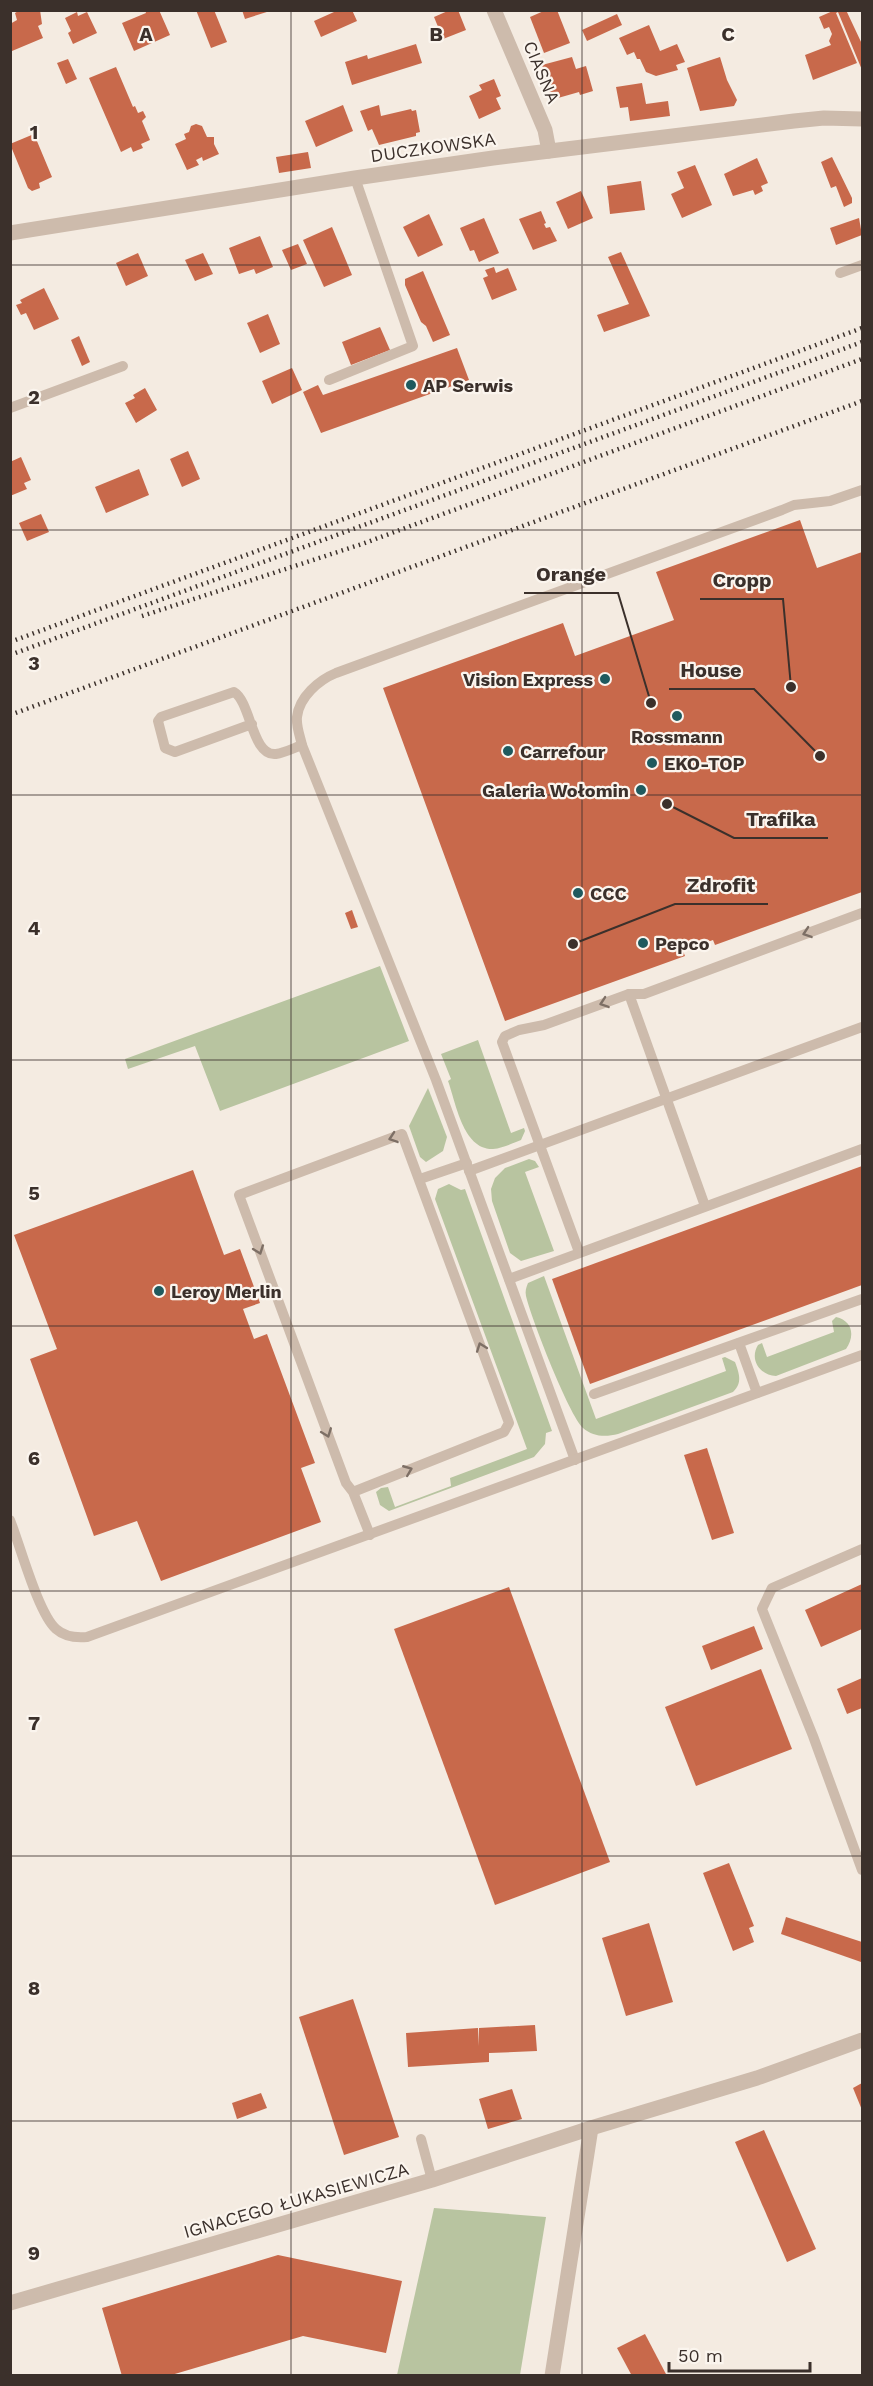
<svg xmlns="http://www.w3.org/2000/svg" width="873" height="2386" font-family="'Work Sans',sans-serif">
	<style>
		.green { fill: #b8c4a0 }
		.building { fill: #c8694b }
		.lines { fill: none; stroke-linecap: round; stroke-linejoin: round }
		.lane { stroke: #cdbbac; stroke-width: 10 }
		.street { stroke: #cdbbac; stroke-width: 15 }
		.rail { stroke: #3b302b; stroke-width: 4.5; stroke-dasharray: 1.5 4.5; stroke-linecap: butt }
		.oneway { stroke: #7d6f65 }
		.grid { fill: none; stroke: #3b302b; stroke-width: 1.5; stroke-opacity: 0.55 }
		.poi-dot { fill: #1f5a5e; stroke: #fbf5ee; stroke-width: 2 }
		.labels { text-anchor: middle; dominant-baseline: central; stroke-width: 4.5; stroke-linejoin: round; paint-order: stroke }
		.street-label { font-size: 18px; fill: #3b302b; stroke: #fbf5ee }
		.poi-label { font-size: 18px; font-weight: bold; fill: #3b302b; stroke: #fbf5ee; text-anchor: start }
		.grid-label { font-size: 20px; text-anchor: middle; font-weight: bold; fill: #3b302b; stroke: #fbf5ee; stroke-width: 4.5; stroke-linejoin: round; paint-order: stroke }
		.leader { fill: none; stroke: #3b302b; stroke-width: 2 }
		.callout-dot { fill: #3b302b; stroke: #fbf5ee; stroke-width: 2 }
		.callout-label { font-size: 20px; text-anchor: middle; font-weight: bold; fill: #3b302b; stroke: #fbf5ee; stroke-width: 4.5; stroke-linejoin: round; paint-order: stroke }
	</style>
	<rect width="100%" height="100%" fill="#f4ebe1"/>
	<g class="green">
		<polygon points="380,966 409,1041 220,1111 195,1046 128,1069 125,1059"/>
		<path d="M 478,1040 L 511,1133 L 524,1128 L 525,1131 L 521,1140 C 513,1143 503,1148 493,1149 C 463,1150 456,1103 448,1081 L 451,1079 L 441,1054 Z"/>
		<polygon points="428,1088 447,1137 443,1151 426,1162 420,1157 409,1126"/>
		<polygon points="529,1159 535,1161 539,1167 525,1172 554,1251 521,1261 510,1253 492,1201 491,1189 495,1178 505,1168"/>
		<polygon points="449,1184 461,1190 465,1189 552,1431 546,1433 545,1444 534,1457 389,1511 380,1505 376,1492 381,1488 388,1487 395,1507 451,1486 450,1478 527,1449 435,1199 438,1189"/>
		<path d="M 544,1276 L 596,1419 L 726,1371 L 722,1358 L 725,1357 L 735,1362 C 739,1373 743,1383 733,1392 L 618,1434 C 606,1437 593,1437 583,1428 C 569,1415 531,1318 526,1296 C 525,1291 526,1288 528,1283 Z"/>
		<path d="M 836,1317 C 853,1321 855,1336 846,1349 L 776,1376 C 760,1375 749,1360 758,1345 L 762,1343 L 767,1357 L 834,1332 L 832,1321 Z"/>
		<polygon points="434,2208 546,2217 520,2375 397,2375"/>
	</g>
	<g class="building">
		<polygon points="20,10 40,10 42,24 38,26 43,38 12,51 10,24 17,20 15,13"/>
		<polygon points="145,10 159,10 170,35 134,51 122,23 146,13"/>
		<polygon points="196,10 214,10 227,42 211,48"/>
		<polygon points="242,10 270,10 270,11 245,19"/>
		<polygon points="333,10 352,10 357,21 321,37 314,21 334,12"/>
		<polygon points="450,10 458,10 466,30 443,39 434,17"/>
		<polygon points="546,10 557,10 570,43 544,53 530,17"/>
		<polygon points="835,10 846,10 862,44 862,70 838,12 836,13 857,63 813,80 805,55 831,45 829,41 832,34 829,27 824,29 819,17"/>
		<polygon points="77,12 78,16 87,12 97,33 73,44 68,33 71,31 65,18"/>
		<polygon points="617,14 622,25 587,41 582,30"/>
		<polygon points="649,25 660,51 677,44 685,62 676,65 678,70 656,76 646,72 640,59 637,59 634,52 627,55 619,38"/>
		<polygon points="416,44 422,63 352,85 345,62 367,55 368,59"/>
		<polygon points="572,57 576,69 586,66 593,91 580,95 579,92 551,100 542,65"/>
		<polygon points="720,57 727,80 737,100 734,106 700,111 687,68"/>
		<polygon points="68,59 77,79 66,84 57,63"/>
		<polygon points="116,67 133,107 135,106 138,113 143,111 146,117 142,121 150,140 141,144 143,148 133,152 131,147 121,152 89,78"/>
		<polygon points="494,79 501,96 496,98 501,109 479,119 469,96 482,90 479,85"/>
		<polygon points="642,83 646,104 668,101 670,116 630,121 628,107 620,108 616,87"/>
		<polygon points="343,105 353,131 316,147 305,121"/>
		<polygon points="379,105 381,116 411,109 412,111 416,110 420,132 416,133 416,136 379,145 372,129 368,131 360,111"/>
		<polygon points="196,124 202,126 207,137 214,137 214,144 219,154 203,161 202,157 196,160 199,165 187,170 175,144 186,139 184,134 189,132 191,126"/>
		<polygon points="34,134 52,177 39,183 40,188 32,191 28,188 10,144"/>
		<polygon points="308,152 311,168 279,173 276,157"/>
		<polygon points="832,157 852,198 852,203 844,207 836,186 831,188 821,162"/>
		<polygon points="757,158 768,183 761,186 763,191 755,195 753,190 733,196 724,174"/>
		<polygon points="695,165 712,205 682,218 671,194 684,188 677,172"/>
		<polygon points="641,181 645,210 610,214 607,186"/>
		<polygon points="581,191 593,218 568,229 556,202"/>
		<polygon points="541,211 546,223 544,224 546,228 550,227 557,241 533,250 519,219"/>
		<polygon points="429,214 443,245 418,257 403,227"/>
		<polygon points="484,218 499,253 479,262 474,250 470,251 460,228"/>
		<polygon points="859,218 862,235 836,245 830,228"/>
		<polygon points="332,227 352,275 324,287 303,240"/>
		<polygon points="260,236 273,267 256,274 254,269 239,274 229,248"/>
		<polygon points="298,244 307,264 291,270 282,250"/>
		<polygon points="621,252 650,316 604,332 597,315 629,304 608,257"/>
		<polygon points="138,253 148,276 126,286 116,263"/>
		<polygon points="203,253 213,274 195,281 185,260"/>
		<polygon points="494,267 496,273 508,268 517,290 492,300 483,278 488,276 485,270"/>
		<polygon points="423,271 450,335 433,342 426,326 421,322 405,285 405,279"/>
		<polygon points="44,288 59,319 34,330 26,313 21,315 16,305 22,303 20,300"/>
		<polygon points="268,314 280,344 260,353 247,323"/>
		<polygon points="380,327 390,350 351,365 342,342"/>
		<polygon points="79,336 90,362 82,366 71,340"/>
		<polygon points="457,348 469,380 321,433 303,392 318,385 323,395"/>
		<polygon points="292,368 302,390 272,404 262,381"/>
		<polygon points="145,388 157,410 136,423 125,403 135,398 133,395"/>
		<polygon points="188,451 200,479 182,487 170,459"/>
		<polygon points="21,457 31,480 24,483 27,489 10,496 10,462"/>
		<polygon points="139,469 149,495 106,513 95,487"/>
		<polygon points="41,514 49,532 27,541 19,523"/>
		<polygon points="800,520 817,568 862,552 862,892 715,945 713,940 688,949 683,951 685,956 505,1021 383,688 563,623 575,656 674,620 656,572"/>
		<polygon points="352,910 358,927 351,929 345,913"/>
		<polygon points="862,1166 862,1285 590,1384 552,1279"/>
		<polygon points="193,1170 224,1255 240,1249 260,1303 243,1309 254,1339 267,1334 315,1463 301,1468 321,1522 161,1581 137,1521 94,1536 30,1359 57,1349 14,1235"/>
		<polygon points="707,1448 734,1533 712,1540 684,1455"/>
		<polygon points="862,1584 862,1629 821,1647 805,1610"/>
		<polygon points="509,1587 610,1862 495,1905 394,1629"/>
		<polygon points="754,1626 763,1649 711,1670 702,1646"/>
		<polygon points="761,1669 792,1749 696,1786 665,1707"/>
		<polygon points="862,1678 862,1708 847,1714 837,1689"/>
		<polygon points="729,1863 754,1926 749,1928 754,1942 733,1951 703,1873"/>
		<polygon points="786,1917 862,1942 861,1962 781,1934"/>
		<polygon points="649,1923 673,2002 626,2016 602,1938"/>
		<polygon points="353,1999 399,2137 344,2155 299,2017"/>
		<polygon points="535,2025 537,2051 489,2053 489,2062 408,2067 406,2033 478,2028 479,2046 479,2028"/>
		<polygon points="862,2083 862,2110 853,2088"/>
		<polygon points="512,2089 522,2119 488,2129 479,2099"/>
		<polygon points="261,2093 267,2108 237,2119 232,2103"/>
		<polygon points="764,2130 816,2249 787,2262 735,2142"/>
		<polygon points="278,2255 402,2281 386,2353 303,2336 168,2376 122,2376 102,2308"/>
		<polygon points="645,2334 667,2376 632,2376 617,2348"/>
	</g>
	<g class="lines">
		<g class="lane">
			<polyline points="840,273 862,265"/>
			<polyline points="329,380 413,346 355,178"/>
			<polyline points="10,408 123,366"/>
			<path d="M 252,724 L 175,752 L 165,748 L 158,721 L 161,717 L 234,692 C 251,702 252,757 276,754 C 284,753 294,748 302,745"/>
			<polyline points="629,994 705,1206"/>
			<polyline points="469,1171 862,1027"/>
			<polyline points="420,1179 467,1163"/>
			<polyline points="579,1252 502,1042 505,1036 519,1030 544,1025 629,994 644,994 862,913"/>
			<polyline points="509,1279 862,1149"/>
			<polyline points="739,1343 757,1393"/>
			<polyline points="594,1394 862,1299"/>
			<path d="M 575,1460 L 436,1080 L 302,745 C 300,736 296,726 297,717 C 299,697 319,680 336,673 L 782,510 L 794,505 L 830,501 L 862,490"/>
			<polyline points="353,1492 504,1432 509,1423 402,1134 239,1195 346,1483 353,1492 370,1535"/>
			<path d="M 10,1520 C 20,1545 38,1613 56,1629 C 65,1637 76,1638 87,1637 L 862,1355"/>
			<polyline points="862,1549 772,1588 762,1609 813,1736 862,1870"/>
			<polyline points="421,2139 432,2180"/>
		</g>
		<g class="street">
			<polyline points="494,10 545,130 549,151"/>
			<polyline points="10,233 355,178 493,158 794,121 824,118 862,119"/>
			<polyline points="10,2303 432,2180 591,2128 757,2078 862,2040"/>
			<polyline points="552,2376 591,2128"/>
		</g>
		<g class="rail">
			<polyline points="142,616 362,544 862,359"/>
			<polyline points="10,642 862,328"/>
			<polyline points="10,655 862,342"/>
			<polyline points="10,715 862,401"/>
		</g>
	</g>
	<defs><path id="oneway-chevron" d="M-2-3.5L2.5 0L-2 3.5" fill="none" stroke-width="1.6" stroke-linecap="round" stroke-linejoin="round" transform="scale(1.5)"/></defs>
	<g class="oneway">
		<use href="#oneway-chevron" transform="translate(807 933) rotate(161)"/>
		<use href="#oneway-chevron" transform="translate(604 1003) rotate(161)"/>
		<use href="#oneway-chevron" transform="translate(393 1138) rotate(161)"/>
		<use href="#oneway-chevron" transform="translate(259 1250) rotate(70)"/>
		<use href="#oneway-chevron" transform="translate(481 1347) rotate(-110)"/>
		<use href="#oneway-chevron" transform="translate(327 1433) rotate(69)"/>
		<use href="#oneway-chevron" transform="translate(408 1470) rotate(-22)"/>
	</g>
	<path class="grid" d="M 291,10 L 291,2376M 582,10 L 582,2376M 10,265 L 862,265M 10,530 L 862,530M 10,795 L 862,795M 10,1060 L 862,1060M 10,1326 L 862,1326M 10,1591 L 862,1591M 10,1856 L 862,1856M 10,2121 L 862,2121"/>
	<g class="poi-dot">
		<circle cx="411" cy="385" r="6"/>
		<circle cx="605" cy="679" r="6"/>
		<circle cx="677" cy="716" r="6"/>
		<circle cx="508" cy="751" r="6"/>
		<circle cx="652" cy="763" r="6"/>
		<circle cx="641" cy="790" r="6"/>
		<circle cx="578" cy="893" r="6"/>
		<circle cx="643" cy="943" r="6"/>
		<circle cx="159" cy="1291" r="6"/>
	</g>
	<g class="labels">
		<g class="street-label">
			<text transform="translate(542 72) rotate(67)">CIASNA</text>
			<text transform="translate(433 147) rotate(-8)">DUCZKOWSKA</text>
			<text transform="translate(296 2200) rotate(-16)">IGNACEGO ŁUKASIEWICZA</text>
		</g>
		<g class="poi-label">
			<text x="423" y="385">AP Serwis</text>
			<text x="593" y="679" text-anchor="end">Vision Express</text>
			<text x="677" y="736" text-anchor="middle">Rossmann</text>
			<text x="520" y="751">Carrefour</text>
			<text x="664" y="763">EKO-TOP</text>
			<text x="629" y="790" text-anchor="end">Galeria Wołomin</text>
			<text x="590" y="893">CCC</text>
			<text x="655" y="943">Pepco</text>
			<text x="171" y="1291">Leroy Merlin</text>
		</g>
	</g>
	<g class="grid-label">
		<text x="146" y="41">A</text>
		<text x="436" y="41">B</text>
		<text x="728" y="41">C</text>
		<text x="34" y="139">1</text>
		<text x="34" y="404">2</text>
		<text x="34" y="670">3</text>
		<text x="34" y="935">4</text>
		<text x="34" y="1200">5</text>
		<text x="34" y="1465">6</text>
		<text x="34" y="1730">7</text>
		<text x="34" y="1995">8</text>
		<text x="34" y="2260">9</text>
	</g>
	<path class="leader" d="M651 703L618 593H524M791 687L783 599H700M820 756L754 689H669M667 804L734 838H828M573 944L675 904H768"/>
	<g class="callout-dot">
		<circle cx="651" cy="703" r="6"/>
		<circle cx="791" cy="687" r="6"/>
		<circle cx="820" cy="756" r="6"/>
		<circle cx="667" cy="804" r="6"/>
		<circle cx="573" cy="944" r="6"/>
	</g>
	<g class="callout-label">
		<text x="571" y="581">Orange</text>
		<text x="742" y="587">Cropp</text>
		<text x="711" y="677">House</text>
		<text x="781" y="826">Trafika</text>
		<text x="721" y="892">Zdrofit</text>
	</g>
	<rect width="873" height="2386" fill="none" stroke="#3b302b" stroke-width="24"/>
	<path d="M669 2362v9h141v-9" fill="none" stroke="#3b302b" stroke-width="3"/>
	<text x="678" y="2362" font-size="18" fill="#3b302b" stroke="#fbf5ee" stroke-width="4.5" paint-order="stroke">50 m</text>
</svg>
